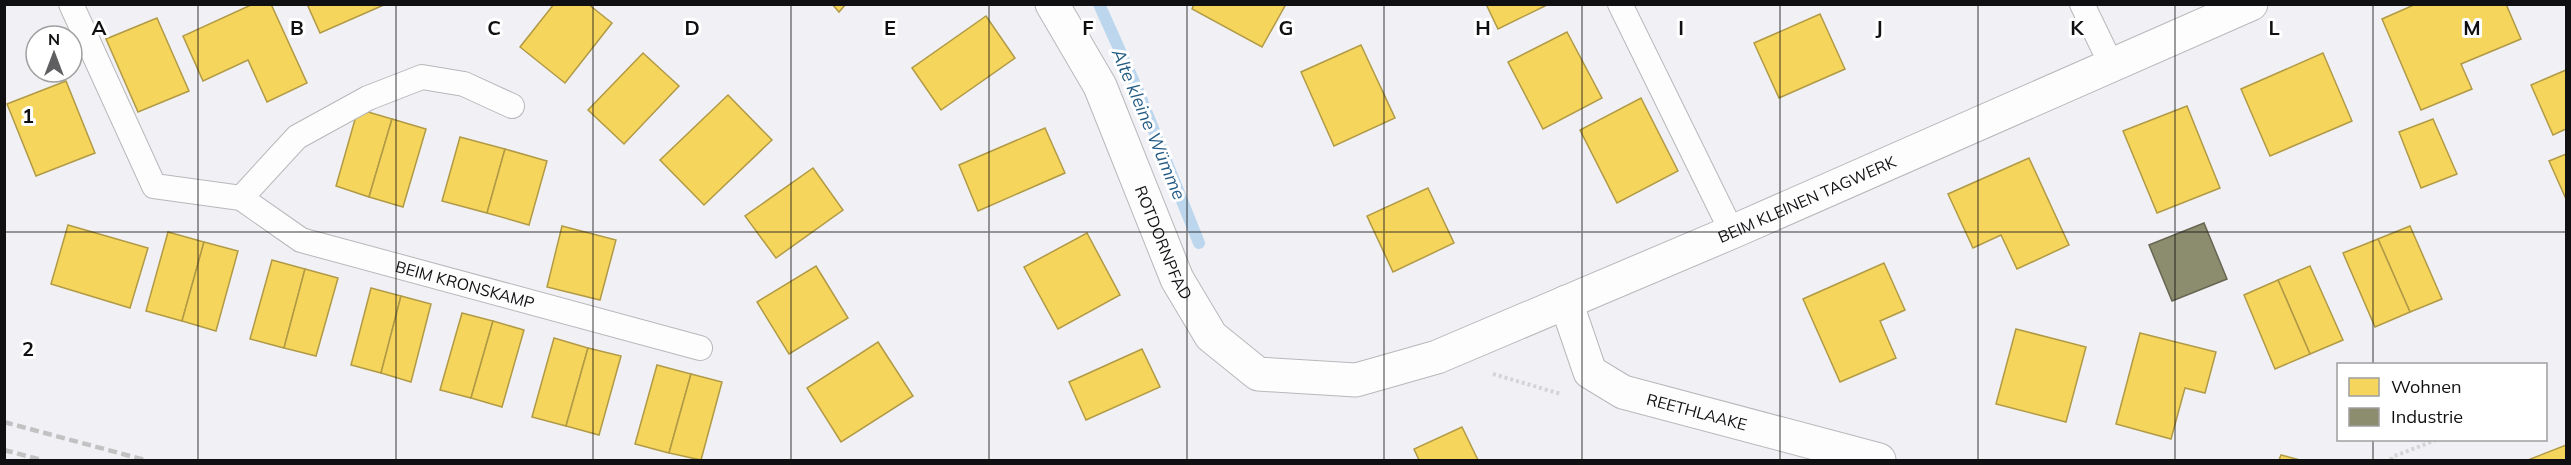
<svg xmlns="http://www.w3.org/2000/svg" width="2571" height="465" font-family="Mulish,sans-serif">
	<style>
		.homes { fill: #f6d55c; stroke: #b19a46; stroke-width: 1.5 }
		.industry { fill: #8c8c6e; stroke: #676652; stroke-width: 1.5 }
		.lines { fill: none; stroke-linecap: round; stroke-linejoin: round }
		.stream { stroke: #bcd6ee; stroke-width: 12 }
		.lane-casing { stroke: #b8b8bb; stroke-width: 26 }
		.street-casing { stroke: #b8b8bb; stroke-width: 35 }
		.path { stroke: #d4d4d6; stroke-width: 4; stroke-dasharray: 3 3; stroke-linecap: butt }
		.lane { stroke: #fdfdfe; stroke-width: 24 }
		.street { stroke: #fdfdfe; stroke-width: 33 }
		.rail { stroke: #c2c2c3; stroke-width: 4.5; stroke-dasharray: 9 4.5; stroke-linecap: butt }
		.grid { fill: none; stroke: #100f12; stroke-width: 1.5; stroke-opacity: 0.55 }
		.labels { text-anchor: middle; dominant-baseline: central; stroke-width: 6; stroke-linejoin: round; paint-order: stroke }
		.street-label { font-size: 16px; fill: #100f12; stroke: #fff }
		.water-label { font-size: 18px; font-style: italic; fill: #225b84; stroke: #fff }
		.grid-label { font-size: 20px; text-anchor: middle; font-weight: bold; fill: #100f12; stroke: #fff; stroke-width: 6; stroke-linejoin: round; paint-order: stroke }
	</style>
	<rect width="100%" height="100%" fill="#f1f1f5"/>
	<g class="homes">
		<polygon points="253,4 271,4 307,83 267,102 248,60 203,81 183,36"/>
		<polygon points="307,4 386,4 320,33"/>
		<polygon points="554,4 588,4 612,23 565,83 520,47"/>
		<polygon points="832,4 846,4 839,12"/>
		<polygon points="1194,4 1286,4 1262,47 1192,9"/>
		<polygon points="1486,4 1549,4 1498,29"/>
		<polygon points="2416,4 2506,4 2521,39 2461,64 2472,89 2421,110 2382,19"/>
		<polygon points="1820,14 1845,69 1779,98 1754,43"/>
		<polygon points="986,16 1015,58 941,110 912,68"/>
		<polygon points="157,18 189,91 138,112 106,39"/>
		<polygon points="1567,32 1602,98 1543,129 1508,62"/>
		<polygon points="1361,45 1395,118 1334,146 1301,72"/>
		<polygon points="643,53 679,86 624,144 588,110"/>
		<polygon points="2323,53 2352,121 2270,156 2241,89"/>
		<polygon points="2566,70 2566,129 2553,135 2531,85"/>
		<polygon points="66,81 95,153 36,176 7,104"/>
		<polygon points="728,95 772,140 704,205 660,160"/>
		<polygon points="1641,98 1678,171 1617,203 1580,130"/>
		<polygon points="2187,106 2220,188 2157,213 2123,131"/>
		<polygon points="358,109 392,119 369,197 336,186"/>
		<polygon points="392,119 426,129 403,207 369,197"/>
		<polygon points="2433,119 2457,174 2421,188 2399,132"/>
		<polygon points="1045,128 1065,173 978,211 959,165"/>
		<polygon points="460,137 505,149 487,213 442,201"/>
		<polygon points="505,149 547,161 529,225 487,213"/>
		<polygon points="2566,154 2566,199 2549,161"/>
		<polygon points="2029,158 2069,245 2017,269 2001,235 1973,248 1948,194"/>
		<polygon points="813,168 843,210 776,258 745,216"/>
		<polygon points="1428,188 1454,243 1393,272 1367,216"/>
		<polygon points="68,225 148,248 130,308 51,284"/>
		<polygon points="562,226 616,240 600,300 547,287"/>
		<polygon points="2410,226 2442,299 2410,312 2378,239"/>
		<polygon points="168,232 204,242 182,321 146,311"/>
		<polygon points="1087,233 1120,295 1058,329 1024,267"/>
		<polygon points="2378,239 2410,312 2375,327 2343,253"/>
		<polygon points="204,242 238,251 216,331 182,321"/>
		<polygon points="272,260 305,269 284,348 250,339"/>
		<polygon points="1884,263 1905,310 1880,321 1896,358 1840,382 1803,299"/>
		<polygon points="816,266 848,318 789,354 757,302"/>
		<polygon points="2310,266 2343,340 2310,354 2278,280"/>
		<polygon points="305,269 338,278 316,356 284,348"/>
		<polygon points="2278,280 2310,354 2275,369 2244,295"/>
		<polygon points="371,288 401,296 381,373 351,365"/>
		<polygon points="401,296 431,304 411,382 381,373"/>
		<polygon points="462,313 493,321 471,398 440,390"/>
		<polygon points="493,321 524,330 502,407 471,398"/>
		<polygon points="2016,329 2086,347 2066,422 1996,404"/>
		<polygon points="2140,333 2216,352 2205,393 2185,388 2171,439 2116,424"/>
		<polygon points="554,338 588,348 566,426 532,417"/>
		<polygon points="878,342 913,396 841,442 807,388"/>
		<polygon points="588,348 621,356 599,435 566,426"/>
		<polygon points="1142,349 1160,387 1086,420 1069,382"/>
		<polygon points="657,365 691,374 669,453 635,444"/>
		<polygon points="691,374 722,382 701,460 669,453"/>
		<polygon points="1462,427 1478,460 1419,460 1414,449"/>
		<polygon points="2566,445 2566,460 2528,460"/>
		<polygon points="2281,455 2300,460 2279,460"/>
	</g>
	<polygon class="industry" points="2204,223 2227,279 2172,301 2149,245"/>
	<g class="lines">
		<polyline class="stream" points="1099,4 1138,91 1199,243"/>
		<g class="lane-casing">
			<g id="lane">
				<path id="s1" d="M 71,4 L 154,186 L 241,198 L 301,240 L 700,348"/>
				<polyline points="1620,4 1732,232"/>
				<polyline points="2082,4 2112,66"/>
				<polyline points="241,198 297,137 368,98 422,77 464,84 512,106"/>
			</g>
		</g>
		<g class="street-casing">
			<g id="street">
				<path id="s2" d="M 1052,4 L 1100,86 L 1177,279 L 1211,336 L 1258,374 L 1356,380 L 1437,357 L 1732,232 L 2251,4"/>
				<path id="s3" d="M 1566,302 L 1590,372 L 1623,392 L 1879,460"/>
			</g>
		</g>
		<g class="path">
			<polyline points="1493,374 1561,394"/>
			<polyline points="2391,460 2392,457 2436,440"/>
		</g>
		<use href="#lane" class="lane"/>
		<use href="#street" class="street"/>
		<g class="rail">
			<polyline points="4,422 145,460"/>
			<polyline points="4,450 42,460"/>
		</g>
	</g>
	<path class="grid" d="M 198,4 L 198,460M 396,4 L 396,460M 593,4 L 593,460M 791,4 L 791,460M 989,4 L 989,460M 1187,4 L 1187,460M 1384,4 L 1384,460M 1582,4 L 1582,460M 1780,4 L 1780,460M 1978,4 L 1978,460M 2175,4 L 2175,460M 2373,4 L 2373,364M 4,232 L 2566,232M 2373,440 L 2373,460"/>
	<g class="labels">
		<g class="street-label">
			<text stroke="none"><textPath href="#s2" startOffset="1014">BEIM KLEINEN TAGWERK</textPath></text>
			<text stroke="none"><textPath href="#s2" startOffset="264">ROTDORNPFAD</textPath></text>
			<text stroke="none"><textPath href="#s1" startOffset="531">BEIM KRONSKAMP</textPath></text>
			<text stroke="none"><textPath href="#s3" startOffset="189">REETHLAAKE</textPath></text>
		</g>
		<g class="water-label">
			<text transform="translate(1149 124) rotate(67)">Alte kleine Wümme</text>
		</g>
	</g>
	<g class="grid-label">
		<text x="99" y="35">A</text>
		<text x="297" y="35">B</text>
		<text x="494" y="35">C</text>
		<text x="692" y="35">D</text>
		<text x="890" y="35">E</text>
		<text x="1088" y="35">F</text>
		<text x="1286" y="35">G</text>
		<text x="1483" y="35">H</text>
		<text x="1681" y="35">I</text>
		<text x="1879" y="35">J</text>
		<text x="2077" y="35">K</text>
		<text x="2274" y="35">L</text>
		<text x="2472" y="35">M</text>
		<text x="28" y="123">1</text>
		<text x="28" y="356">2</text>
	</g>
	<rect width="2571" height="465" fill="none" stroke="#100f12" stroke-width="12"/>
	<rect x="2337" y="363" width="210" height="78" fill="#ffffff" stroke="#9f9fa0" stroke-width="1.5"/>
	<rect x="2349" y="378" width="30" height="18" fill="#f6d55c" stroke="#9f9fa0" stroke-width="1.5"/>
	<text x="2391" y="393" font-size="18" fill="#100f12">Wohnen</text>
	<rect x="2349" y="408" width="30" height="18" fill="#8c8c6e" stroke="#9f9fa0" stroke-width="1.5"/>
	<text x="2391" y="423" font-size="18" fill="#100f12">Industrie</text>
	<g transform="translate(54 54)"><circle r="28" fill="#ffffff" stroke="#9f9fa0" stroke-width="1.5"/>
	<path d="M0-4.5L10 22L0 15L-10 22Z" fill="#5f5e61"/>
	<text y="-9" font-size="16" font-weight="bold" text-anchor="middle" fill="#100f12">N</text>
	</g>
</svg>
